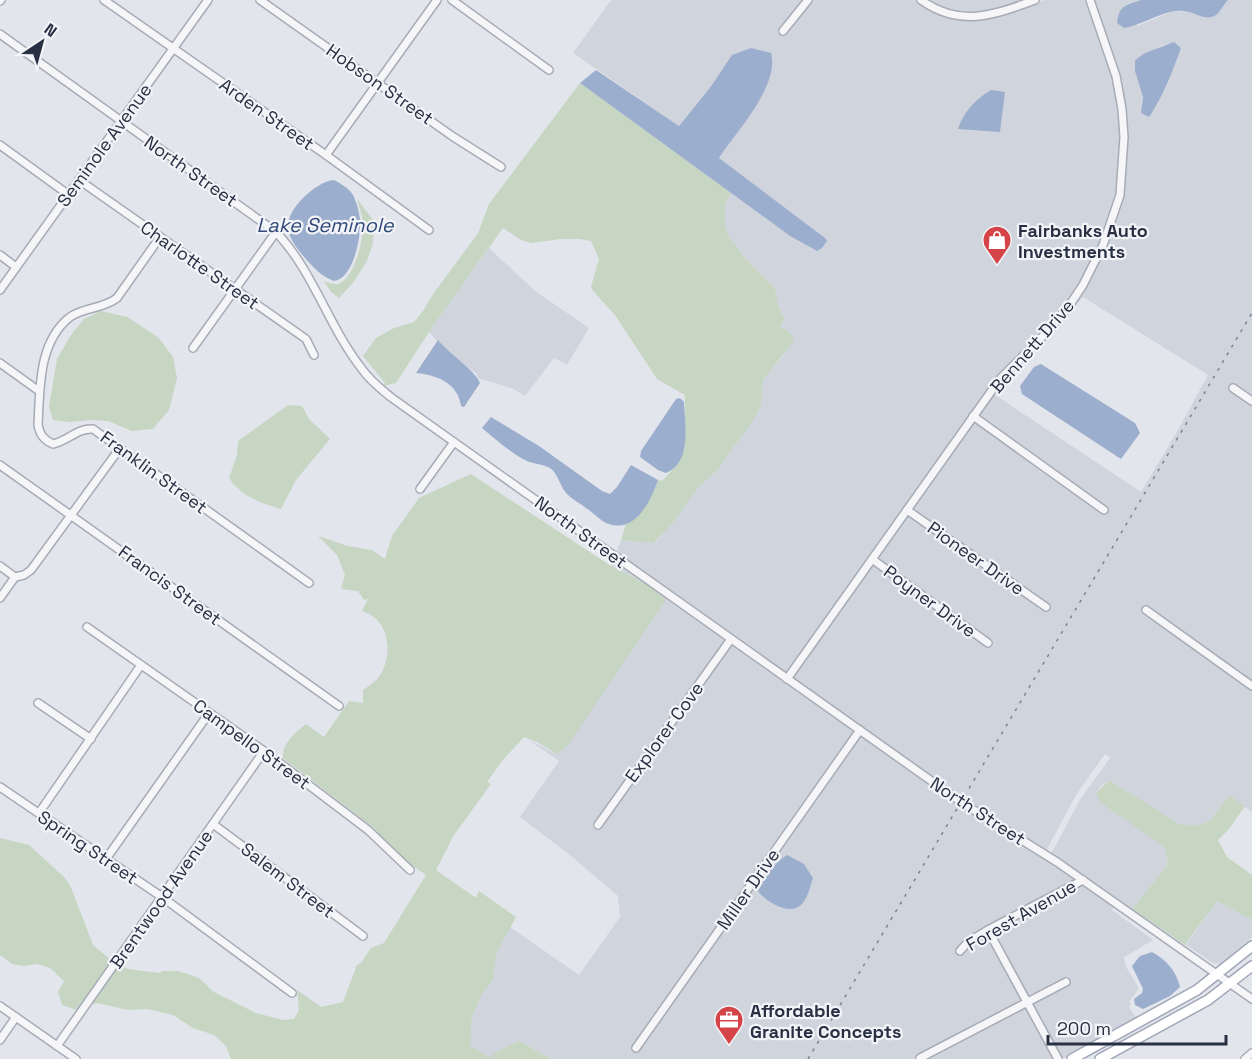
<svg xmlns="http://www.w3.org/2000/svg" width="1252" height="1059" font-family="'Space Grotesk',sans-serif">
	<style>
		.built { fill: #d0d4dd; fill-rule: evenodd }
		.green { fill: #c6d6c3 }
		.water { fill: #9caecd }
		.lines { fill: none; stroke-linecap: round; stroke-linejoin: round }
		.minor-casing { stroke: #a7abb6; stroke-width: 10 }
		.major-casing { stroke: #a1a7b8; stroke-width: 12 }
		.minor { stroke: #f6f6f9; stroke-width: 7 }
		.major { stroke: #fff; stroke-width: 9 }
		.rail { stroke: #7b8296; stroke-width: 1.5; stroke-dasharray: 3 6; stroke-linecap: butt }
		.labels { text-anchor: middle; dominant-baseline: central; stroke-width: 4.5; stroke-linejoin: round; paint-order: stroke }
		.street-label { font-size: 18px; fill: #293044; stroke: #f2f4f8 }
		.poi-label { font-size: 18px; font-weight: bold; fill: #293044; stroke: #f2f4f8; text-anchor: start }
		.water-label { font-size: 20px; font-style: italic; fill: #31497a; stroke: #f2f4f8 }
	</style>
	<rect width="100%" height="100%" fill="#e2e5eb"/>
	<g class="built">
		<polygon points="611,0 804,0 779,32 783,35 813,0 916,0 938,15 967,21 985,19 1044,0 1086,0 1113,78 1119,110 1121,137 1116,195 1100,244 1078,287 1066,305 1043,331 1014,359 996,379 786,674 616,553 621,540 655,543 670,527 698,488 718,469 753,421 761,406 763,380 786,352 790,333 780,326 785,319 779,308 775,288 746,259 729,237 725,224 725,204 731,193 790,236 817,251 822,248 825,238 718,158 748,117 722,69 709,89 679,126 573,53"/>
		<polygon points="927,0 1026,0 984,12 968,14 942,9"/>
		<path d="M 1093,0 L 1141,0 L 1125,5 L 1137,26 L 1171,12 L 1185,11 L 1205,18 L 1216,15 L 1228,0 L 1252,0 L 1252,397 L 1233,383 L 1229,389 L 1252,405 L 1252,681 L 1146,606 L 1141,611 L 1252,690 L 1252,812 L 1229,795 L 1210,821 L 1195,826 L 1178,824 L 1109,780 L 1101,786 L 1096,793 L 1164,846 L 1168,864 L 1132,909 L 1051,854 L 1081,798 L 1110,758 L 1105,754 L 1076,795 L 1046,851 L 963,799 L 791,678 L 872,564 L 990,649 L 994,644 L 876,558 L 907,515 L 1046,611 L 1050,605 L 911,509 L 974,421 L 1104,514 L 1108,509 L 978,415 L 1003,381 L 1083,290 L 1106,246 L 1123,196 L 1127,136 L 1125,108 ZM 1163,45 L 1181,48 L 1175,65 L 1157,104 L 1141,105 L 1143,97 L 1135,60 ZM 1083,297 L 1208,375 L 1178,430 L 1141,492 L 995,395 L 1012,371 L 1049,336 Z"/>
		<polygon points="489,248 535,291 589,328 567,365 554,358 525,396 514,389 478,378 477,374 447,352 429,332"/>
		<polygon points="613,560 726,640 593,827 598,830 731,644 855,731 632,1049 637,1052 860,735 962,806 1077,880 967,939 955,951 960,955 970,945 986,935 1022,1001 917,1056 917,1059 552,1059 519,1041 498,1051 489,1057 470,1046 472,1017 482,994 493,979 497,952 510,927 579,975 620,917 618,896 570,855 520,817 559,761 526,738 556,754 650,586 611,566"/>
		<polygon points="1082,884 1114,906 1112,910 1153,940 1124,957 1126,967 1139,988 1129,1002 1131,1004 1129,1007 1137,1019 1062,1059 1031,1003 1069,983 1068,977 1028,998 992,931"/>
		<polygon points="1217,901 1252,920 1252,937 1221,964 1213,963 1186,945"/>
		<polygon points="1025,1006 1055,1059 924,1059"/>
	</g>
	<g class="green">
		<path d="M 580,83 L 731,193 L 725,204 L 725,224 L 729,237 L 746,259 L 775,288 L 779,308 L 785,319 L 780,326 L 790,333 L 794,341 L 763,380 L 761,406 L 753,421 L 718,469 L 698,488 L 670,527 L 654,543 L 621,540 L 626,524 C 642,518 653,494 658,480 L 662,481 L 679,463 L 685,448 L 685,395 L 657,379 L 615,315 L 593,291 L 591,287 L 599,259 L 591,241 L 579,239 L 561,239 L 531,243 L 521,240 L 503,228 L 429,332 L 396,383 L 383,386 L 385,383 L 363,356 L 376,338 L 394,328 L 414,322 L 423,311 L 434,293 L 478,233 L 489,204 Z"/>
		<path d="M 357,199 L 374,221 L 373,243 L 367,261 L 353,283 L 339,298 L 331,292 L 324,281 C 329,283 334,285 338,284 C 355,278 364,238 363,223 C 362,214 359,207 357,199 Z"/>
		<polygon points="101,311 127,317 158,337 173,357 177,378 169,410 153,429 132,431 108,421 91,420 70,422 53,420 49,407 57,359 71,335 84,319"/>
		<path d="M 288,405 L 302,406 L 309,419 L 330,439 L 296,480 L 281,509 C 259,502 242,497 229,478 L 237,455 L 238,441 Z"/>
		<path d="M 471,474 L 611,566 L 650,586 L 666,600 L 567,746 L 557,754 L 537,742 L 524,737 L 502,761 L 487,782 L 491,784 L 454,835 L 436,870 L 476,898 L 479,891 L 516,917 L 497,952 L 493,979 L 482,994 L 472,1017 L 470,1046 L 489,1057 L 498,1051 L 519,1041 L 552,1059 L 231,1059 L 226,1046 L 214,1035 L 193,1028 L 173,1015 L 148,1009 L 128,1010 L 97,1003 L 89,1005 L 118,965 L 128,969 L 159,973 L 163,971 L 178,971 L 199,978 L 214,992 L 256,1013 L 283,1020 L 294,1019 L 299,1010 L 297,990 L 321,1007 L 343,1002 L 357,965 L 361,963 L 371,948 L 384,943 L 426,875 L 401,858 L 379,835 L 375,829 L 283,758 C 282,743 295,733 306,724 L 324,737 L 349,701 L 363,703 L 363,690 C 371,685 379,679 383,670 C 393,648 387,618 362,611 L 368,599 L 364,600 L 358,591 L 341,589 L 345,575 L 337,555 L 318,536 L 348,546 L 372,550 L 385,559 L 392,536 L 419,498 Z"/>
		<polygon points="1109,780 1179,824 1195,826 1210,821 1229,795 1245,806 1229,829 1218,840 1227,857 1252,875 1252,920 1217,901 1185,945 1132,909 1168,864 1164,846 1101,803 1096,793"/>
		<polygon points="0,838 29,845 64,877 70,885 93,945 113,962 79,1008 76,1010 62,1005 58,992 64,981 50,968 37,964 23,966 12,964 0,955"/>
	</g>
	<g class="water">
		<path d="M 1141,0 L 1228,0 C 1224,4 1220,12 1216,15 C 1205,22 1194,12 1184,11 C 1164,9 1144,25 1124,28 L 1117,23 C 1119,5 1126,5 1141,0 Z"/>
		<path d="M 1174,42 L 1181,48 C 1173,71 1162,98 1149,117 L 1141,113 L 1143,97 L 1135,71 L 1135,60 L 1145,53 Z"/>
		<path d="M 751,48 L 771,53 C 780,86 736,132 719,158 L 825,238 L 827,241 L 822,248 L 817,251 L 790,236 L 580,83 L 596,70 L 679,126 L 709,89 L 732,55 Z"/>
		<path d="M 991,90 L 1005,92 L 1000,132 L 958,129 C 964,111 975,100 991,90 Z"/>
		<path d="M 334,180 C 341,184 349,188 353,195 C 357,203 361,217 360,226 C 360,242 352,279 334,281 C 321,276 315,269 305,258 C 286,236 280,222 303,198 C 311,190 323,181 334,180 Z"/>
		<path d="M 438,340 C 449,354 475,370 480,383 L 464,407 L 461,406 C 458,383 437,375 416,373 Z"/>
		<polygon points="1041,364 1135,423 1140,433 1121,459 1022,394 1020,386 1034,367"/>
		<path d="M 680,398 L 684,402 C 685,425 692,463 666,473 L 658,470 L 640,457 L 641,451 L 676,399 Z"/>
		<path d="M 491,417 L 539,446 L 602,491 L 610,494 L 617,487 L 631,465 L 658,480 C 651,500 636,533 609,524 C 601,522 593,512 586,508 C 580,503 573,500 567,494 C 560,487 558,473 550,468 C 543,464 534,464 527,461 C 511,453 496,440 482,428 Z"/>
		<path d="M 787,855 L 804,864 L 813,878 C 810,887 808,898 801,905 C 789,916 766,902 758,891 C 766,878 773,863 787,855 Z"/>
		<path d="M 1152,952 C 1166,960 1176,970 1180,987 L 1170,996 L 1143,1009 L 1135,1005 L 1134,999 L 1142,993 L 1143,989 L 1132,966 L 1140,956 Z"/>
	</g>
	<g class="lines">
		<g class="minor-casing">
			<g id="minor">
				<polyline points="104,0 326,155 429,230"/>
				<polyline points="260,0 452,136 501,167"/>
				<polyline points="452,0 549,70"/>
				<path d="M 921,0 C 960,28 994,15 1035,0"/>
				<polyline points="0,1 1,0"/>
				<polyline points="783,31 808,0"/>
				<path d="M 0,34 L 276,232 C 314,272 328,326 362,369 C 370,381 381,389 392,398 L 961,802 L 1057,862 L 1252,999"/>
				<polyline points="0,145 69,195"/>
				<polyline points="326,155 437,0"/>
				<polyline points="79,180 306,339 314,355"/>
				<path d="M 160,237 L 117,298 C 103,309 84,307 70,317 C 38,342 40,389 38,425 C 40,435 44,440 53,444 C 68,441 77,428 93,429 L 309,583"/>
				<polyline points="0,255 16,267"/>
				<polyline points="0,290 208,0"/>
				<polyline points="193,348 276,232"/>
				<polyline points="0,363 39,391"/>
				<polyline points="1233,388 1252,401"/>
				<polyline points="973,416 1104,510"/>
				<polyline points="0,465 339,706"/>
				<polyline points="420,489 454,442"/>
				<polyline points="907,510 1046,607"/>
				<polyline points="872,559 988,643"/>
				<polyline points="0,566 15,577"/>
				<polyline points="0,598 15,577 24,575 31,570 120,448"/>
				<polyline points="1146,610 1252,686"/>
				<polyline points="87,627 264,751 368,830 410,870"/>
				<polyline points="787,679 1000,379 1045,334 1069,306 1083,285 1103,245 1120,195 1124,137 1122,109 1116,76 1090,0"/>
				<polyline points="38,703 91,739"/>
				<polyline points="0,787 162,897 292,993"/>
				<polyline points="39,813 141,665"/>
				<polyline points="213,824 363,936"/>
				<polyline points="598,825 731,639"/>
				<polyline points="106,859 209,713"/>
				<polyline points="988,930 1058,1059"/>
				<polyline points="960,951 968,942 988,930 1083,880"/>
				<polyline points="0,1006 76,1059"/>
				<polyline points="0,1040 16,1017"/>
				<polyline points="57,1046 264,751"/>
				<polyline points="636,1048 860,730"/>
				<polyline points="920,1058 1066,982"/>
				<polyline points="1245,1059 1252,1053"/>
			</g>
		</g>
		<g class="major-casing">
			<g id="major">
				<polyline points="1072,1059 1197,990 1252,946"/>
				<polyline points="1100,1059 1208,1000 1252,966"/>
			</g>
		</g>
		<use href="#minor" class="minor"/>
		<use href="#major" class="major"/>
		<polyline class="rail" points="808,1059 1252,313"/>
	</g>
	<defs>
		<g id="shop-pin" transform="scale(1.5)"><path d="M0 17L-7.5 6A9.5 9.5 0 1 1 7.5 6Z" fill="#d44348" stroke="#f2f4f8"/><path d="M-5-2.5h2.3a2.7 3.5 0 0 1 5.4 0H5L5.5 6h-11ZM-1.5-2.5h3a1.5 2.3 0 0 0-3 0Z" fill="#fff"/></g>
		<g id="office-pin" transform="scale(1.5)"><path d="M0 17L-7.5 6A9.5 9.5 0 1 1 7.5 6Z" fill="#d44348" stroke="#f2f4f8"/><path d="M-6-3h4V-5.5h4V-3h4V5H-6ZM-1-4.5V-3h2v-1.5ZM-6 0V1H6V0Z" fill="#fff"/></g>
	</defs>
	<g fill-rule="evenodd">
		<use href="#shop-pin" x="997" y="240"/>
		<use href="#office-pin" x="729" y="1020"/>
	</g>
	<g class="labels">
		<g class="street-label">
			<text transform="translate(380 84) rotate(35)">Hobson Street</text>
			<text transform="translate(267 114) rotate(35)">Arden Street</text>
			<text transform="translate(104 145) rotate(-54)">Seminole Avenue</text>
			<text transform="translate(191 171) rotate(35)">North Street</text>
			<text transform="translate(200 265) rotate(35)">Charlotte Street</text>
			<text transform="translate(1032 346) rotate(-49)">Bennett Drive</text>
			<text transform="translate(154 472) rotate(36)">Franklin Street</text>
			<text transform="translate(581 532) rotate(36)">North Street</text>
			<text transform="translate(976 558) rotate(35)">Pioneer Drive</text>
			<text transform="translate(170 585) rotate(36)">Francis Street</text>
			<text transform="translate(930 601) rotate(36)">Poyner Drive</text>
			<text transform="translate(664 732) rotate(-54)">Explorer Cove</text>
			<text transform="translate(252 744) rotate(36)">Campello Street</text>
			<text transform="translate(978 811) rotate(33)">North Street</text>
			<text transform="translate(88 847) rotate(34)">Spring Street</text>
			<text transform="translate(288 880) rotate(37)">Salem Street</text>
			<text transform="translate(748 889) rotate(-55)">Miller Drive</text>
			<text transform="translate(161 899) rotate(-55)">Brentwood Avenue</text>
			<text transform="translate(1021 915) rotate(-30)">Forest Avenue</text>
		</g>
		<g class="poi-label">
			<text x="1018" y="230">Fairbanks Auto<tspan x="1018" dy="21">Investments</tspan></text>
			<text x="750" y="1010">Affordable<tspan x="750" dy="21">Granite Concepts</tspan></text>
		</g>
		<g class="water-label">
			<text x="325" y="225">Lake Seminole</text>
		</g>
	</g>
	<g transform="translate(42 42) rotate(36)" stroke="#f2f4f8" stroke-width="4.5" paint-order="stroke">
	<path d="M0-4.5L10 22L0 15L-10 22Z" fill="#293044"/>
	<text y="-9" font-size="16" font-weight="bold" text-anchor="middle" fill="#293044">N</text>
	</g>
	<path d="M1048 1035v9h178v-9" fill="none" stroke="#293044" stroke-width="3"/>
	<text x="1057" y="1035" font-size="18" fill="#293044" stroke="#f2f4f8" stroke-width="4.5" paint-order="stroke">200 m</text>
</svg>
